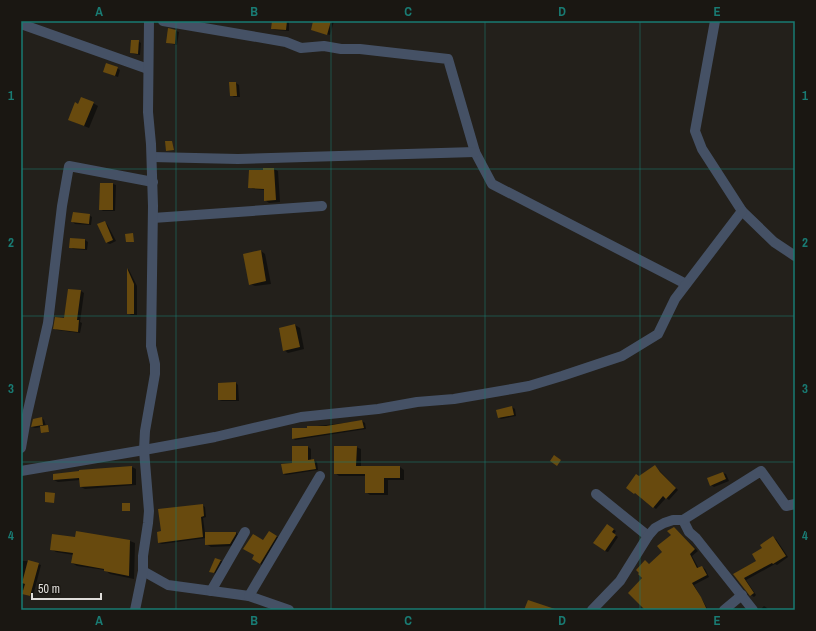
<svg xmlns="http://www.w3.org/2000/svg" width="816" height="631" font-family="'Archivo Narrow',sans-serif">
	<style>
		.shadow { fill: #0007 }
		.building { fill: #684a0e }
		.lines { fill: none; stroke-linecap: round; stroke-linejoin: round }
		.street { stroke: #455165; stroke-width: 10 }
		.grid { fill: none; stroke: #197b73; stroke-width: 1; stroke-opacity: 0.55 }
		.neatline { fill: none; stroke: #197b73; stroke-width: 1.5 }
		.grid-label { font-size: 13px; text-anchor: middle; font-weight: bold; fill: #197b73 }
	</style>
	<rect width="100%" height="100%" fill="#23201b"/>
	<g class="shadow">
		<polygon points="273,21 287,21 289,22 289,31 275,30 272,29"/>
		<polygon points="314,21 334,21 330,35 312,30"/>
		<polygon points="176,31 179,32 177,45 167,43"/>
		<polygon points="138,41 141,43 140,55 134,54 131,53"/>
		<polygon points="117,68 120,70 118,77 104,72"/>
		<polygon points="231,83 236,83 239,85 240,97 234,97 231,95"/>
		<polygon points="93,103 98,106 89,128 74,122 78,105"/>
		<polygon points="274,169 278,171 280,202 269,203 265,200 265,190 253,189 249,187 264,172"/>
		<polygon points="101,184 113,184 116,185 115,211 103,211 100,209"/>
		<polygon points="89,215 92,217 91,225 75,224 73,222"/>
		<polygon points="104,222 107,224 116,241 110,244 107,243"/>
		<polygon points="85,240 88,242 87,250 73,249 70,247"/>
		<polygon points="261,251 265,254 271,284 255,286 250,284"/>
		<polygon points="128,269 129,270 137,286 137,315 131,315 128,313"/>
		<polygon points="81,291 84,293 80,322 82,323 80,333 57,330 54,328 65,319"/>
		<polygon points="295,325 300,328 304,349 288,353 284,350"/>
		<polygon points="236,383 238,385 239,401 222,401 219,400"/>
		<polygon points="512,407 515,409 516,416 501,419 499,418"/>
		<polygon points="42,418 44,420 46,426 48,426 49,432 43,433 41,427 35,428 32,427 34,420"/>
		<polygon points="362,421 365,423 366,429 295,440 293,438 308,427"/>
		<polygon points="308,447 311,449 311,461 314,460 317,462 318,470 286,475 283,474"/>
		<polygon points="356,447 361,449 361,467 400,467 404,470 404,480 388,480 388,495 370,495 366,492 366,476 339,476 335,473"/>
		<polygon points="655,466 678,490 669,500 666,498 656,509 638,494"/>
		<polygon points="132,467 136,469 136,485 85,489 81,487 80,480 58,482 54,480"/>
		<polygon points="723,473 726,474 729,481 714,487 711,485"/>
		<polygon points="202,505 205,507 206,517 203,518 205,533 236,533 240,535 235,546 211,547 206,544 206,538 162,544 159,543 162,532"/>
		<polygon points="607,525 616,531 614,534 618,537 608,552 605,551"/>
		<polygon points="674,528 698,551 692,556 699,569 702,567 705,569 709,577 694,585 708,610 646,610 643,578 645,561 650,565 663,552 672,535"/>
		<polygon points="269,532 281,539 264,566 253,559"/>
		<polygon points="76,538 130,541 135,543 134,579 110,574 105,570 77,566 72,563 74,555 56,552 51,549"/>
		<polygon points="773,538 776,539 788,557 777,565 775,564 746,580 756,595 754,597 751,595 735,574 758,561 763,548"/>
		<polygon points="215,559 224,562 217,574 211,572"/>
		<polygon points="21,561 28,561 41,565 33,596 26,595 24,590 21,590"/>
		<polygon points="764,606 767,608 769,610 760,610"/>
	</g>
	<g class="building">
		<polygon points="272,21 287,21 286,30 271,29"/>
		<polygon points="313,21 331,21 327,35 311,30"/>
		<polygon points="168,28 176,30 175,44 166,43"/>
		<polygon points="131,40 139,40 138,54 130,53"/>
		<polygon points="106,63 118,67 115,76 103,72"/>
		<polygon points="229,82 236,82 237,96 230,96"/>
		<polygon points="81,97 94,102 84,126 68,120 75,102 78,104"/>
		<polygon points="165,141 172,141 174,150 166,151"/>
		<polygon points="263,168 274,168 276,200 264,201 264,189 248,188 249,170 263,170"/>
		<polygon points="100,183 113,183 113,210 99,210"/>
		<polygon points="73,212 90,214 89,224 71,222"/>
		<polygon points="105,221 113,240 106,243 97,224"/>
		<polygon points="133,233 134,242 126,242 125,234"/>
		<polygon points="70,238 85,239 85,249 69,248"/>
		<polygon points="261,250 266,281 249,285 243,254"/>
		<polygon points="127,268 134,284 134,314 127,314"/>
		<polygon points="68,289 81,290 77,320 79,320 78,332 53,329 55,317 64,318"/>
		<polygon points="295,324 300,347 283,351 279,328"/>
		<polygon points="236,382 236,400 218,400 218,383"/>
		<polygon points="512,406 514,415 498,418 496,410"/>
		<polygon points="42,417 43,425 31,427 33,419"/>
		<polygon points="362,420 364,428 292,439 292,428 307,428 307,426 326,426"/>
		<polygon points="48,425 49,432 41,433 40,426"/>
		<polygon points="292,446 308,446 308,460 314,459 316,469 283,474 281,464 292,463"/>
		<polygon points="334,446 357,446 356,466 400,466 400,478 384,478 384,493 365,493 365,474 334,474"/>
		<polygon points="554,455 561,460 557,466 550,461"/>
		<polygon points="655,465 660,472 676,488 666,499 663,496 653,508 635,493 634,494 626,488 636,474 639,476"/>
		<polygon points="132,466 132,484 80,487 79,478 53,480 53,474 79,471 79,470"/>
		<polygon points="723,472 726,479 710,486 707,478"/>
		<polygon points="45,492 55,493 54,503 45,502"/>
		<rect x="122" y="503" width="8" height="8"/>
		<polygon points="203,504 204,516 201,517 203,537 158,543 157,532 161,531 158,509"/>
		<polygon points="607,524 614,529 612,532 616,535 605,551 593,543"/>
		<polygon points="674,527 695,549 690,554 697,568 702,566 707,575 692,583 701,597 707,610 645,610 628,593 642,578 638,574 639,573 636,570 645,560 649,564 662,552 657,546 671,535 667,531"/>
		<polygon points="76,531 130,540 129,576 104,571 104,569 71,563 73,553 50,550 52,534 75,537"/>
		<polygon points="269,531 277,536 260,564 252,559 254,555 243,549 253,534 263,540"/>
		<polygon points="205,532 236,532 236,534 230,544 205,545"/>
		<polygon points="773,536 786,556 773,564 772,563 744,578 754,593 750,596 733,574 756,561 752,554 762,548 760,545"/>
		<polygon points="215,558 221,560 214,573 209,572"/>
		<polygon points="28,560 39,563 30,596 22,594 25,584 22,583"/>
		<polygon points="528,600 555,609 554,610 524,610"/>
	</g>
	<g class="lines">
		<g class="street">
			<polyline points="163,21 286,42 301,48 324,46 341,49 360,49 448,59 475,152 492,184 686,284"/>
			<polyline points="715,21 695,131 702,149 742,211 774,242 795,256"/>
			<polyline points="21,24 148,69"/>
			<polyline points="152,157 238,159 475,152"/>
			<polyline points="153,218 322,206"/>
			<polyline points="21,448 26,419 48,323 62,206 69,166 153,182"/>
			<polyline points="21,471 144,450 215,437 301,417 378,409 417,402 454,399 512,389 529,386 562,376 622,356 658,334 675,299 742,211"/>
			<polyline points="596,494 648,536"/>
			<polyline points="683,520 689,532 696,538 753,610"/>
			<polyline points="143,571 168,585 249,596 289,610"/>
			<polyline points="211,591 245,532"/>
			<polyline points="249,596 320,476"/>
			<polyline points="135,610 143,571 143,556 148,523 149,511 144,450 145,431 155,374 155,364 151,346 153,206 151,144 148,112 149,21"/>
			<polyline points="592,610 620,581 648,536 655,528 664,523 673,520 683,520 761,471 786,506 795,504"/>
			<polyline points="724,610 742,595"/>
		</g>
	</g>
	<path class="grid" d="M 176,21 L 176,610M 331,21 L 331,610M 485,21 L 485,610M 640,21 L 640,610M 21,169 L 795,169M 21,316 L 795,316M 21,462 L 795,462"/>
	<rect width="816" height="631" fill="none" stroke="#1a1712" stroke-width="44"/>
	<path d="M32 593v6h69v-6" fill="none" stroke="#e0dedb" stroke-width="2"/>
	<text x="38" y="593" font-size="12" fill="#e0dedb" stroke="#1a1712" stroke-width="3" paint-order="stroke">50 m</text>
	<rect x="22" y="22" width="772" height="587" class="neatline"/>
	<g class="grid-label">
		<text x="99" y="16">A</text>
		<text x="254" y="16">B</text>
		<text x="408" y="16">C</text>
		<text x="562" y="16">D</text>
		<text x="717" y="16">E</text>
		<text x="11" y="100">1</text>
		<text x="805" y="100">1</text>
		<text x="11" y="247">2</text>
		<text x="805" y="247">2</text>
		<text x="11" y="393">3</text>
		<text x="805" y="393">3</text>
		<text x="11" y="540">4</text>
		<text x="805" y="540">4</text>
		<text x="99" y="625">A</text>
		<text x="254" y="625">B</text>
		<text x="408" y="625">C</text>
		<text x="562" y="625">D</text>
		<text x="717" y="625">E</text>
	</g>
</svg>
